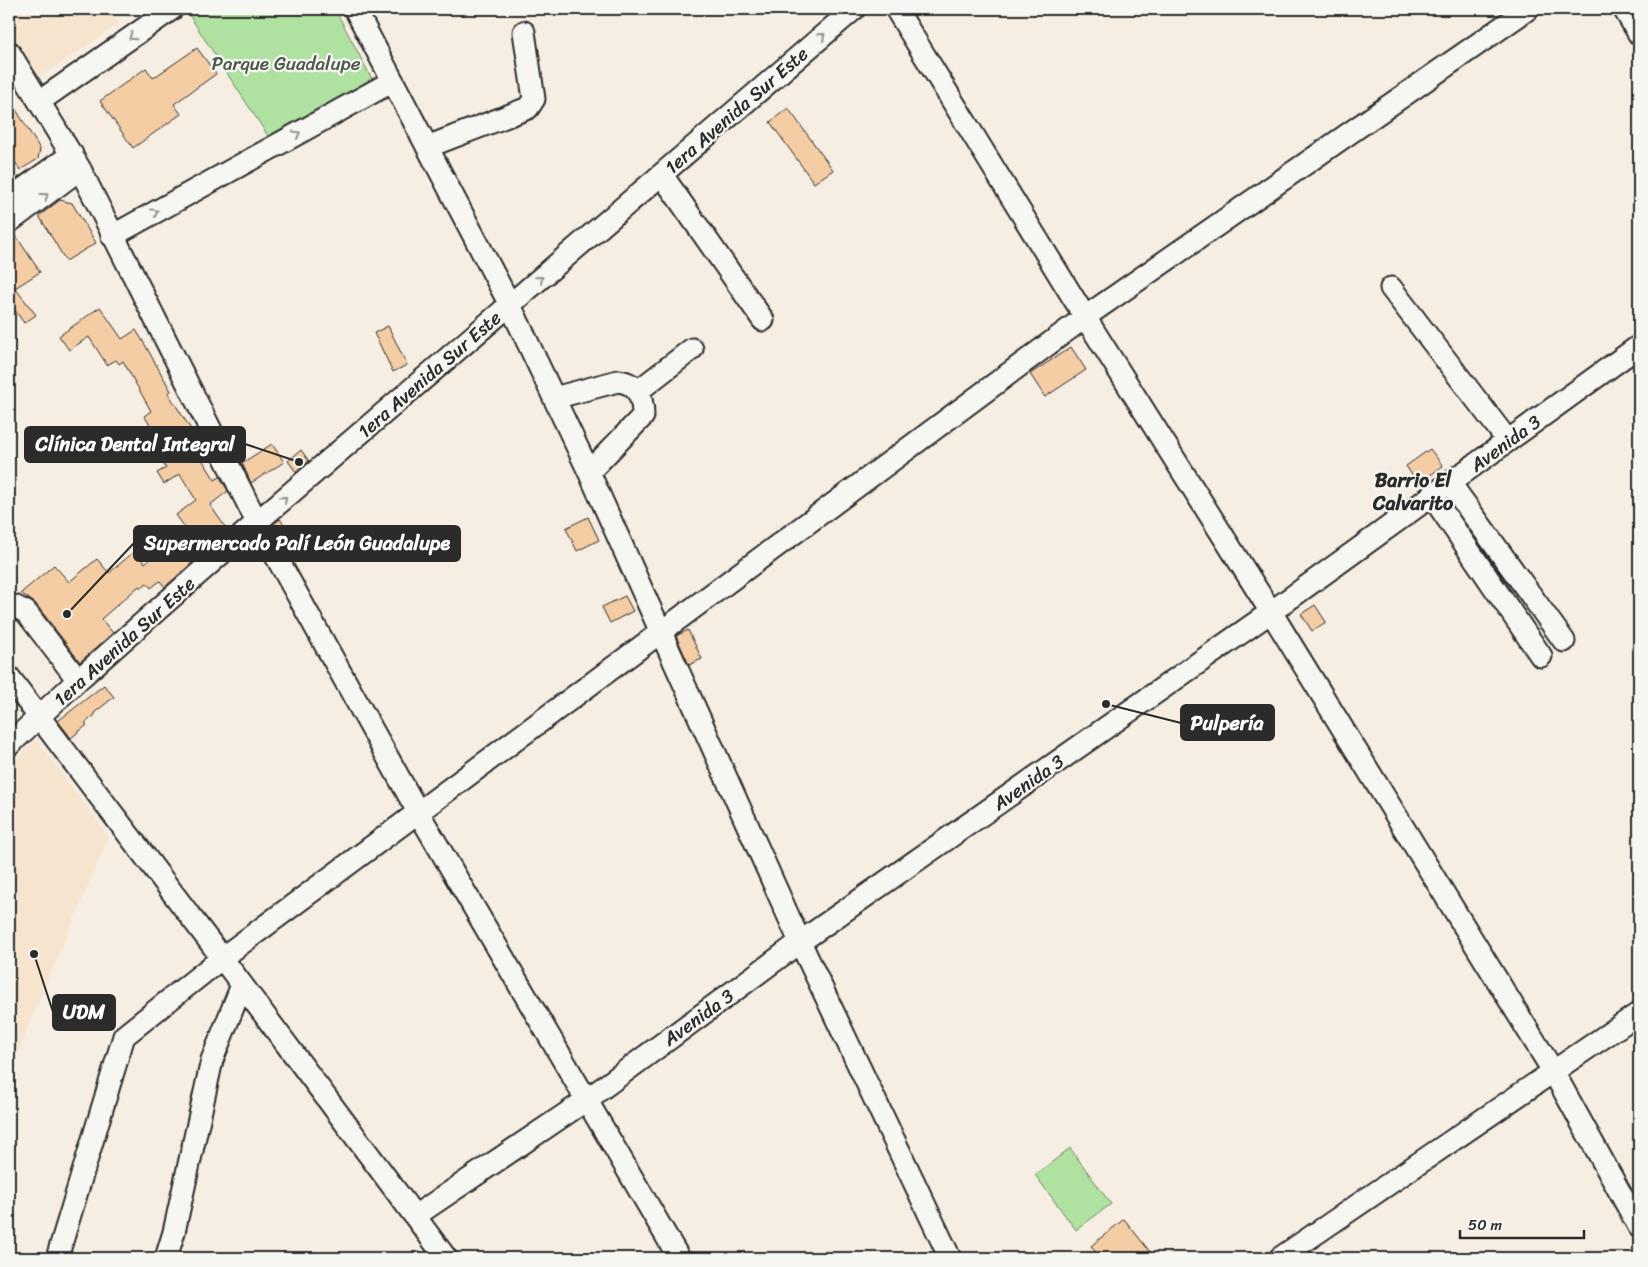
<svg xmlns="http://www.w3.org/2000/svg" width="1648" height="1267" viewBox="0 0 1648 1267" font-family="Sriracha,sans-serif">
<rect width="100%" height="100%" fill="#f6eee2"/>
<filter id="ink" filterUnits="userSpaceOnUse"><feTurbulence type="fractalNoise" baseFrequency=".02" numOctaves="2"/><feDisplacementMap in="SourceGraphic" scale="10" xChannelSelector="R" yChannelSelector="G"/><feConvolveMatrix kernelMatrix="1 2 1 2 8 2 1 2 1" color-interpolation-filters="sRGB"/></filter>
<g filter="url(#ink)">
<path fill="#f6e4cf" d="M 9,9 L 108,9 L 119,24 L 34,81 L 9,37 Z
M 36,739 L 109,837 L 9,1071 L 9,766 Z"/>
<path fill="#afe1a1" stroke="#6d8666" d="M 192,9 L 335,9 L 372,79 L 268,136 L 187,12 Z
M 1070,1148 L 1111,1204 L 1076,1230 L 1035,1175 Z"/>
<path fill="#f5cda4" stroke="#2b2b2b" d="M 197,48 L 216,74 L 174,104 L 181,114 L 133,148 L 100,101 L 146,68 L 153,78 Z
M 9,98 L 40,149 L 38,159 L 20,170 L 9,152 Z
M 788,108 L 833,170 L 814,183 L 770,122 Z
M 60,200 L 72,203 L 96,243 L 66,261 L 39,216 Z
M 14,233 L 40,272 L 15,288 L 36,315 L 24,323 L 9,302 L 9,234 Z
M 100,307 L 122,339 L 136,330 L 144,343 L 171,391 L 168,393 L 199,442 L 193,445 L 215,480 L 220,477 L 228,491 L 210,505 L 228,531 L 165,587 L 160,581 L 151,588 L 147,583 L 141,588 L 139,586 L 101,619 L 113,633 L 80,662 L 36,604 L 21,593 L 54,565 L 69,582 L 97,559 L 109,573 L 135,551 L 145,563 L 186,529 L 176,515 L 196,500 L 180,474 L 164,484 L 157,473 L 166,468 L 153,450 L 163,443 L 144,416 L 151,411 L 123,361 L 119,364 L 116,360 L 107,365 L 89,337 L 69,350 L 59,336 Z
M 388,326 L 407,365 L 393,372 L 374,333 Z
M 1071,347 L 1086,370 L 1045,397 L 1030,374 Z
M 272,444 L 284,462 L 251,483 L 242,463 Z
M 1430,449 L 1443,466 L 1418,484 L 1406,466 Z
M 301,450 L 309,461 L 296,472 L 288,461 Z
M 588,517 L 599,540 L 577,551 L 566,528 Z
M 280,519 L 300,549 L 290,556 L 273,525 Z
M 625,596 L 633,611 L 610,623 L 602,607 Z
M 1315,605 L 1326,622 L 1312,631 L 1301,614 Z
M 688,630 L 702,659 L 689,665 L 676,636 Z
M 104,685 L 114,697 L 94,713 L 95,715 L 85,723 L 87,725 L 71,738 L 58,721 Z
M 1124,1219 L 1155,1258 L 1100,1258 L 1091,1246 Z"/>
<g fill="none" stroke-linecap="round" stroke-linejoin="round">
<defs>
<path id="minor" d="M 355,9 L 510,305 L 589,472 L 800,942 L 950,1258
M 896,9 L 1085,317 L 1271,612 L 1553,1071 L 1639,1227
M 1624,9 L 1639,34
M 9,52 L 80,169 L 257,522 L 418,812 L 679,1258
M 40,101 L 172,9
M 427,147 L 528,108 L 534,99 L 524,32
M 662,175 L 763,320
M 9,199 L 72,154
M 9,222 L 80,169
M 112,236 L 393,81
M 1391,288 L 1508,441
M 638,391 L 692,349
M 554,398 L 618,381 C 638,383 643,398 643,416 L 589,472
M 1450,483 L 1564,641
M 1432,496 L 1541,656
M 9,607 L 14,606 L 26,612 L 78,680
M 9,677 L 222,958 L 446,1258
M 9,745 L 78,680 L 257,522 L 854,9
M 415,1216 L 585,1101 L 800,942 L 1271,612 L 1639,346
M 57,1258 L 124,1036 L 222,958 L 1085,317 L 1528,9
M 166,1258 L 174,1232 L 212,1060 L 242,985
M 1280,1258 L 1639,1013"/>
</defs>
<use href="#minor" stroke="#2b2b2b" stroke-width="25"/>
<use href="#minor" stroke="#f6f6f2" stroke-width="21"/>
</g>
<defs><path id="oneway-chevron" d="M-2-3.5L2.5 0L-2 3.5" fill="none" stroke-width="1.6" stroke-linecap="round" stroke-linejoin="round" transform="scale(1.25)"/></defs>
<g stroke="#90908e">
<use href="#oneway-chevron" transform="translate(822 36) rotate(-41)"/>
<use href="#oneway-chevron" transform="translate(132 37) rotate(145)"/>
<use href="#oneway-chevron" transform="translate(297 134) rotate(-29)"/>
<use href="#oneway-chevron" transform="translate(45 196) rotate(-36)"/>
<use href="#oneway-chevron" transform="translate(155 212) rotate(-29)"/>
<use href="#oneway-chevron" transform="translate(540 279) rotate(-41)"/>
<use href="#oneway-chevron" transform="translate(284 499) rotate(-41)"/>
</g>
</g>
<g text-anchor="middle" stroke-width="4.5" stroke-linejoin="round" paint-order="stroke">
<g font-size="19" fill="#4c5848" stroke="#f6f6f2">
<text x="286" y="70">Parque Guadalupe</text>
</g>
<g font-size="19" fill="#2b2b2b" stroke="#f6f6f2">
<text transform="translate(736 110) rotate(-41)" y="7">1era Avenida Sur Este</text>
<text transform="translate(429 374) rotate(-41)" y="7">1era Avenida Sur Este</text>
<text transform="translate(1505 443) rotate(-36)" y="7">Avenida 3</text>
<text transform="translate(124 641) rotate(-42)" y="7">1era Avenida Sur Este</text>
<text transform="translate(1028 782) rotate(-35)" y="7">Avenida 3</text>
<text transform="translate(698 1017) rotate(-36)" y="7">Avenida 3</text>
</g>
<g font-size="20" font-weight="bold" fill="#2b2b2b" stroke="#f6f6f2">
<text x="1413" y="487">Barrio El<tspan x="1413" dy="23">Calvarito</tspan></text>
</g>
</g>
<path fill="none" stroke="#2b2b2b" stroke-width="2" d="M299 462L245 444M67 614L134 543M1106 704L1181 723M34 954L53 1012"/>
<g fill="#2b2b2b" stroke="#f6f6f2" stroke-width="2">
<circle cx="299" cy="462" r="5"/>
<circle cx="67" cy="614" r="5"/>
<circle cx="1106" cy="704" r="5"/>
<circle cx="34" cy="954" r="5"/>
</g>
<g fill="#2b2b2b" stroke="#2b2b2b" stroke-width="2">
<rect x="25" y="427" width="220" height="35" rx="5"/>
<rect x="134" y="526" width="326" height="35" rx="5"/>
<rect x="1181" y="705" width="93" height="35" rx="5"/>
<rect x="53" y="995" width="62" height="35" rx="5"/>
</g>
<g font-size="20" text-anchor="middle" font-weight="bold" fill="#fff">
<text x="135" y="451">Clínica Dental Integral</text>
<text x="297" y="550">Supermercado Palí León Guadalupe</text>
<text x="1227" y="730">Pulpería</text>
<text x="84" y="1019">UDM</text>
</g>
<rect width="1648" height="1267" fill="none" stroke="#f6f6f2" stroke-width="30"/>
<rect x="15" y="15" width="1618" height="1237" fill="none" stroke="#2b2b2b" stroke-width="2" filter="url(#ink)"/>
<path d="M1460 1230v8h124v-8" fill="none" stroke="#2b2b2b" stroke-width="2.5"/>
<text x="1468" y="1230" font-size="15" fill="#2b2b2b" stroke="#f6f6f2" stroke-width="4" paint-order="stroke">50 m</text>
</svg>
